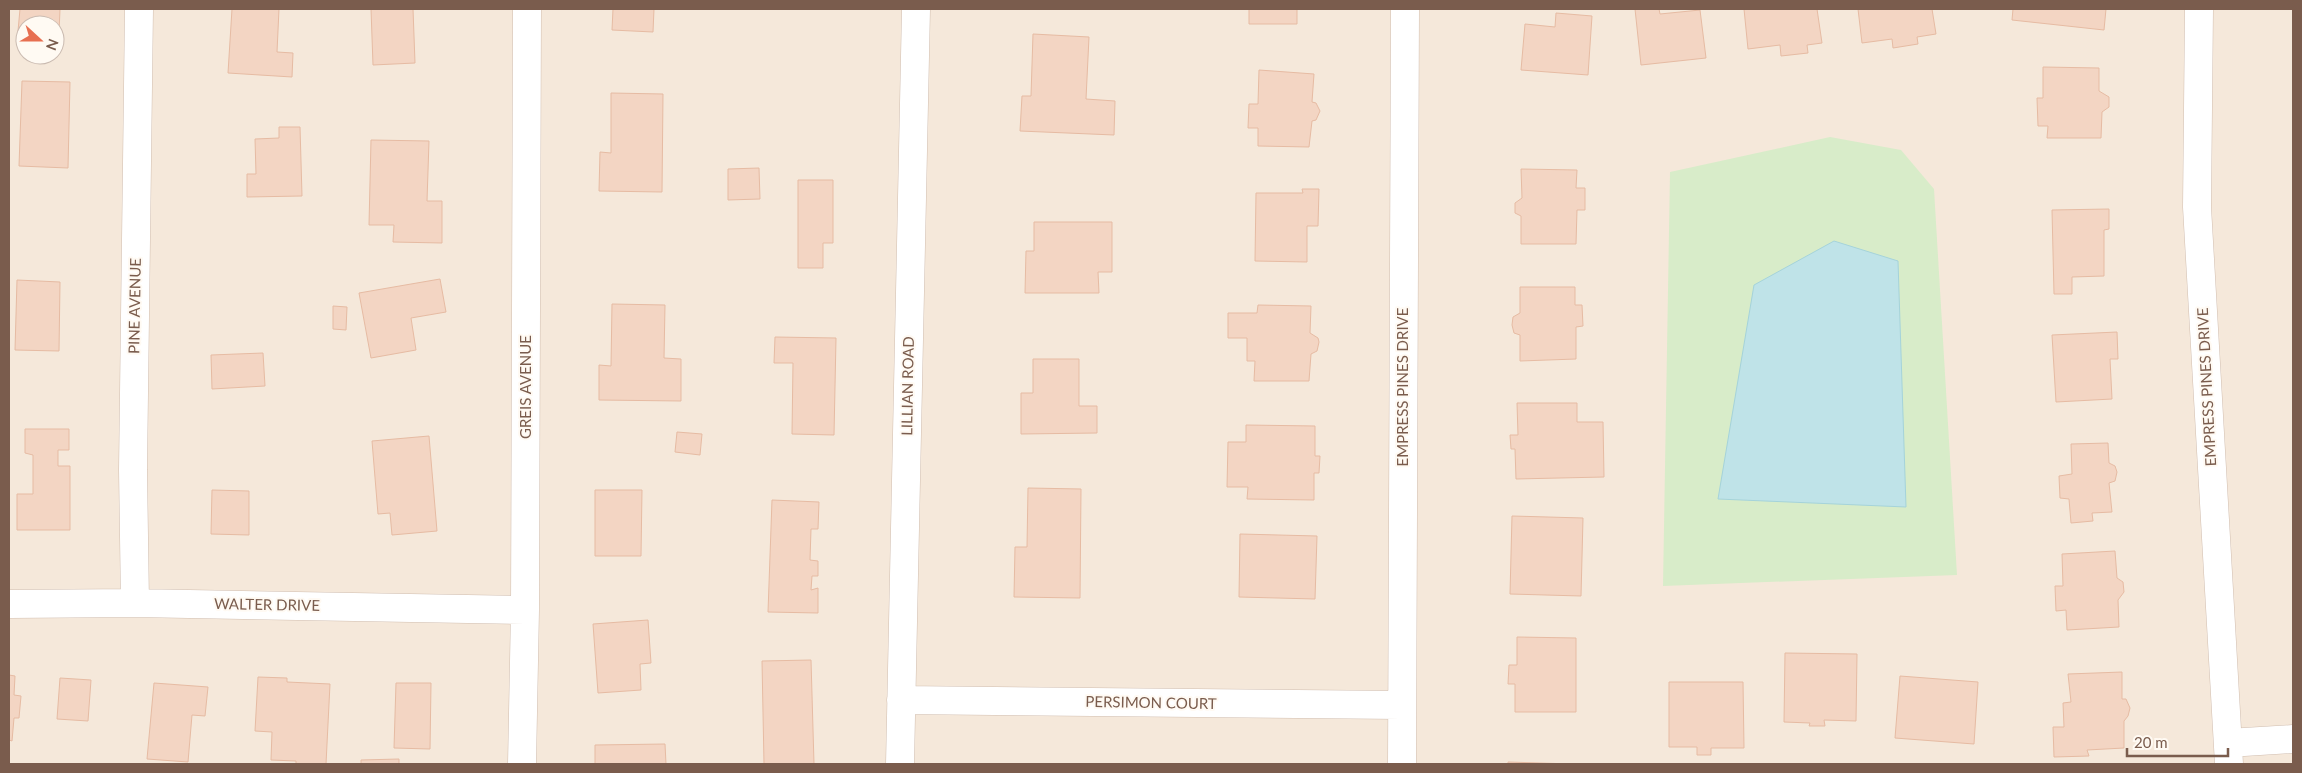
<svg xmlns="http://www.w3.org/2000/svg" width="2302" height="773" viewBox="0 0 2302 773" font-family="Lato,sans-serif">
<rect width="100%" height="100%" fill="#fdf6ec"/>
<path fill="#f5e8da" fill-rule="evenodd" d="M 9,9 L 2293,9 L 2293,764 L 9,764 ZM 25,25 L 55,25 L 55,55 L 25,55 Z"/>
<path fill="#d8ecc9" d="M 1830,137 L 1901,150 L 1934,189 L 1957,575 L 1663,586 L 1670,172 Z"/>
<path fill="#bfe3e8" stroke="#a5d3da" d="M 1834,241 L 1898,261 L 1906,507 L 1718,499 L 1754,285 Z"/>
<path fill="#f3d5c3" stroke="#e6bba3" d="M 20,9 L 60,9 L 59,33 L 55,33 L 55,25 L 25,25 L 25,31 L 18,31 Z
M 232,9 L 279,9 L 277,52 L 293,53 L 292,77 L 228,73 Z
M 371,9 L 413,9 L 415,63 L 373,65 Z
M 613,9 L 654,9 L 653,32 L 612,30 Z
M 1249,9 L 1297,9 L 1297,24 L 1249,24 Z
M 1635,9 L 1659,9 L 1660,14 L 1700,10 L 1706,58 L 1641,65 Z
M 1744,9 L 1817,9 L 1822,43 L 1807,45 L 1808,53 L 1781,56 L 1780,45 L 1748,49 Z
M 1858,9 L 1932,9 L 1936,34 L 1917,37 L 1918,44 L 1893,48 L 1892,39 L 1862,43 Z
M 2013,9 L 2106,9 L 2104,30 L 2012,20 Z
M 1556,13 L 1592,16 L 1588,75 L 1521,70 L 1525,24 L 1555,27 Z
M 1033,34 L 1089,37 L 1086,99 L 1115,101 L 1114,135 L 1020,131 L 1022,96 L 1031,96 Z
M 2043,67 L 2099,68 L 2099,91 L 2109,97 L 2109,107 L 2102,112 L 2101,138 L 2047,138 L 2048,126 L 2038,126 L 2037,98 L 2043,98 Z
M 1259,70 L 1314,74 L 1312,102 L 1316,103 L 1320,111 L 1316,120 L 1312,121 L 1309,147 L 1258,146 L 1258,128 L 1248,128 L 1249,104 L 1258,104 Z
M 22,81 L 70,82 L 68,168 L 19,166 Z
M 611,93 L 663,94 L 662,192 L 599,191 L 600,152 L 611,153 Z
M 279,127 L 300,127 L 302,196 L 247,197 L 247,174 L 256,174 L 255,139 L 279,138 Z
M 371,140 L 429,141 L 427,201 L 442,201 L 442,243 L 393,242 L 394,225 L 369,225 Z
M 759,168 L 760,199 L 728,200 L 728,169 Z
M 1521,169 L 1577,170 L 1576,188 L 1585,188 L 1585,210 L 1577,210 L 1576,244 L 1521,244 L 1521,216 L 1515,213 L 1515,203 L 1522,198 Z
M 798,180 L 833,180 L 833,243 L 823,243 L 823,268 L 798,268 Z
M 1302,189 L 1319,189 L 1318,226 L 1307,226 L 1307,262 L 1255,261 L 1256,193 L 1303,193 Z
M 2109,209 L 2109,229 L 2104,230 L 2104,276 L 2072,277 L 2072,294 L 2054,294 L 2052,210 Z
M 1034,222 L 1112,222 L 1112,272 L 1098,272 L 1099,293 L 1025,293 L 1026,251 L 1034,251 Z
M 440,279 L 446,312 L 411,318 L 416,350 L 371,358 L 359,293 Z
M 17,280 L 60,282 L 59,351 L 15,350 Z
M 1520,287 L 1575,287 L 1575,305 L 1582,305 L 1583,326 L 1576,327 L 1576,359 L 1520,361 L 1520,335 L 1514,333 L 1512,325 L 1513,317 L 1520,313 Z
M 612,304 L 665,305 L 664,358 L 681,359 L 681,401 L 599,400 L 599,365 L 611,366 Z
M 1258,305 L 1311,306 L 1310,333 L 1318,338 L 1319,342 L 1317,351 L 1311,354 L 1309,381 L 1254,381 L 1255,361 L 1247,361 L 1247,338 L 1228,338 L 1228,313 L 1257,313 Z
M 333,306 L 347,307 L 346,330 L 333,329 Z
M 2117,332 L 2118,359 L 2110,359 L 2112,399 L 2056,402 L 2052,335 Z
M 775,337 L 836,338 L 834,435 L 792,434 L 793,363 L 774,363 Z
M 263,353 L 265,386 L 212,389 L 211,355 Z
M 1033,359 L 1079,359 L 1079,406 L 1097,406 L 1097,433 L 1021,434 L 1021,393 L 1033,393 Z
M 1517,403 L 1577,403 L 1577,422 L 1603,422 L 1604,477 L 1516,479 L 1515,449 L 1511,449 L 1510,435 L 1518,435 Z
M 1246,425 L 1315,426 L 1315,456 L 1320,456 L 1319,473 L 1314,473 L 1314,500 L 1247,499 L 1248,487 L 1227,487 L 1228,442 L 1246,442 Z
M 25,429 L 69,429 L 69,450 L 58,450 L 58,466 L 70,466 L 70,530 L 17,530 L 17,494 L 33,494 L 33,455 L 25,453 Z
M 677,432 L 702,434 L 700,455 L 675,452 Z
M 429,436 L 437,531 L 392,535 L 390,513 L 378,514 L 372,441 Z
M 2108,443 L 2109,463 L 2115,466 L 2117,472 L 2115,481 L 2109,483 L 2112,512 L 2092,513 L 2093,521 L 2071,523 L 2069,499 L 2060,498 L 2059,476 L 2072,474 L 2071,444 Z
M 1028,488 L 1081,489 L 1080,598 L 1014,597 L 1015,547 L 1027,547 Z
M 212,490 L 249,491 L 249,535 L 211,534 Z
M 595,490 L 642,490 L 641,556 L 595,556 Z
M 772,500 L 819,502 L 818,529 L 811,529 L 810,560 L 818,561 L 818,576 L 812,576 L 811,590 L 818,588 L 818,613 L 768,612 Z
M 1512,516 L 1583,518 L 1581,596 L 1510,594 Z
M 1240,534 L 1317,536 L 1315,599 L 1239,597 Z
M 2115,551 L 2117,578 L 2123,582 L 2124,592 L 2118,600 L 2119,627 L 2067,630 L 2066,610 L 2056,611 L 2055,586 L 2063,586 L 2062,554 Z
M 648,620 L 651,663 L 640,664 L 641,690 L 598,693 L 593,624 Z
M 1517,637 L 1576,638 L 1576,712 L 1515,712 L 1515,684 L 1508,684 L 1509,665 L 1517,665 Z
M 1785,653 L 1857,654 L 1856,721 L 1824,720 L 1825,726 L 1809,726 L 1810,723 L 1784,722 Z
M 811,660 L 814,764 L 764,764 L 762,661 Z
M 2122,672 L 2122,699 L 2126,699 L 2130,708 L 2128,716 L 2124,721 L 2124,748 L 2087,750 L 2089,756 L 2054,757 L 2053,727 L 2064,727 L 2063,703 L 2071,702 L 2068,674 Z
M 9,675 L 15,676 L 14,695 L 21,696 L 19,718 L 14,718 L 12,741 L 9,740 Z
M 1900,676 L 1978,682 L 1974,744 L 1895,738 Z
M 258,677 L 287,678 L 287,682 L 330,684 L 326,764 L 296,764 L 296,761 L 271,760 L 272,732 L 255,731 Z
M 60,678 L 91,680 L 88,721 L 57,719 Z
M 1669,682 L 1743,682 L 1744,748 L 1711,748 L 1711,755 L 1697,755 L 1697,747 L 1669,747 Z
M 154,683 L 208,687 L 205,716 L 192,715 L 188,762 L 147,759 Z
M 396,683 L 431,683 L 430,749 L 394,748 Z
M 665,744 L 666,764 L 595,764 L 595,745 Z
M 399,759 L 399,764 L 361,764 L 361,760 Z
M 1508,762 L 1572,764 L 1508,764 Z"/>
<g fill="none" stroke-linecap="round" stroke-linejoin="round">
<defs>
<path id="minor" d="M 2199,9 L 2197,207 L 2229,764
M 135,603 L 133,470 L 139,9
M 9,604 L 135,603 L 525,610
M 901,700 L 1401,705
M 2228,743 L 2293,739
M 522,764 L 525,610 L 527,9
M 900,764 L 916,9
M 1402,764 L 1405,9"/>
</defs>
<use href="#minor" stroke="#d1beb0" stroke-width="29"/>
<use href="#minor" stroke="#fff" stroke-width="28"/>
</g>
<g text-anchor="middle" stroke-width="4" stroke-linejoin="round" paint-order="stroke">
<g font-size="15" fill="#7a5c4d" stroke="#fffaf3">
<text transform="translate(135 306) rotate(-89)" y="5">PINE AVENUE</text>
<text transform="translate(908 386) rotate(-89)" y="5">LILLIAN ROAD</text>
<text transform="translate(526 387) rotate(-90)" y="5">GREIS AVENUE</text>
<text transform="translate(1403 387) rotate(-90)" y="5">EMPRESS PINES DRIVE</text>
<text transform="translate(2207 387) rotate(-93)" y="5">EMPRESS PINES DRIVE</text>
<text transform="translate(267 605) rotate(1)" y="5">WALTER DRIVE</text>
<text transform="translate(1151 703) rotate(1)" y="5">PERSIMON COURT</text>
</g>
</g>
<rect width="2302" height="773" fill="none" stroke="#7a5c4d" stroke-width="20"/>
<g transform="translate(40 40) rotate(111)"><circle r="24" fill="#fffaf3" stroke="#cabbb1"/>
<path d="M0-4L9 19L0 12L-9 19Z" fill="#e76f51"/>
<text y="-8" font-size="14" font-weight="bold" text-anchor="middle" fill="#7a5c4d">N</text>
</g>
<path d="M2127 748v8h101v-8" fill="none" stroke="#7a5c4d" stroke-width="2.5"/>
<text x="2134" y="748" font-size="15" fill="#7a5c4d" stroke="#fffaf3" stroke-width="4" paint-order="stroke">20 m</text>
</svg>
